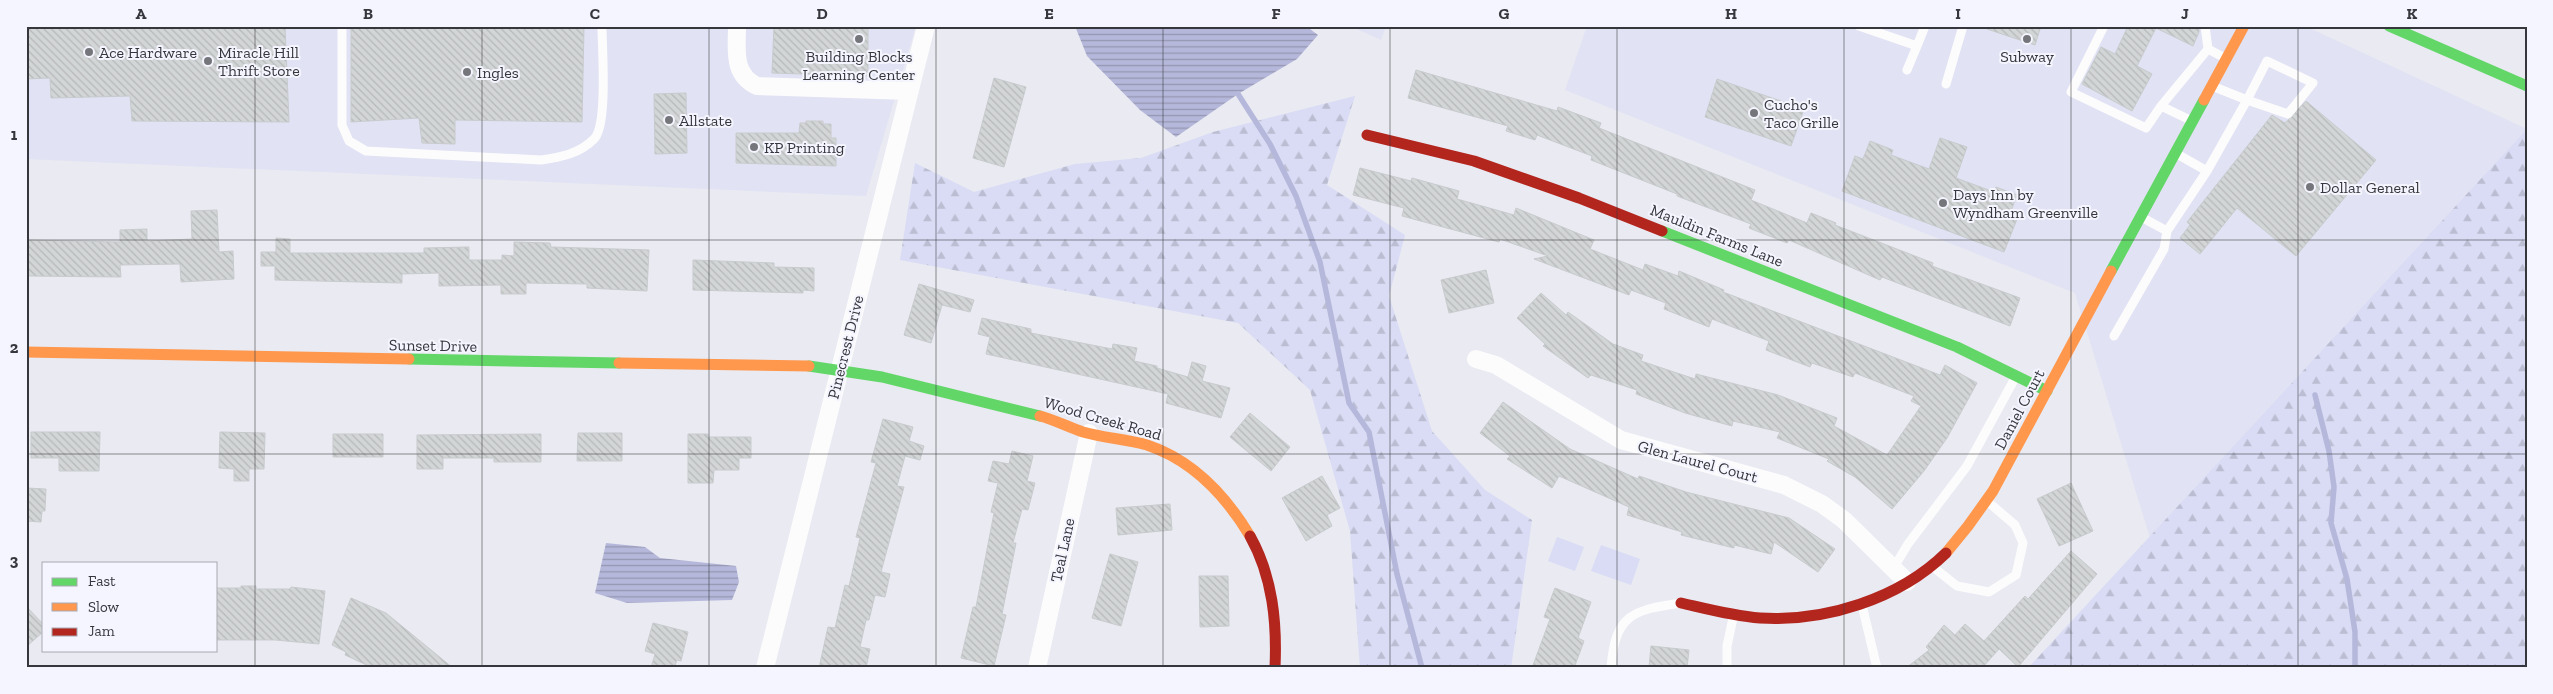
<svg xmlns="http://www.w3.org/2000/svg" width="2553" height="694" viewBox="0 0 2553 694" font-family="'Zilla Slab',serif">
<defs>
<pattern id="forest-firs" width="22" height="20" patternUnits="userSpaceOnUse" patternTransform="scale(1.25)"><rect width="22" height="20" fill="#d9dcf4"/><path d="M5 1l3.5 6h-7zM16 11l3.5 6h-7z" fill="#bbbdd2"/></pattern>
<pattern id="water-rules" width="6" height="5" patternUnits="userSpaceOnUse" patternTransform="scale(1.25)"><rect width="6" height="5" fill="#b5b8da"/><path d="M0 2.5h6" fill="none" stroke="#9496b2"/></pattern>
<pattern id="building-back-hatch" width="6" height="6" patternUnits="userSpaceOnUse" patternTransform="scale(1.25)"><rect width="6" height="6" fill="#d3d6d7"/><path d="M-1 5l2 2M0 0l6 6M5-1l2 2" fill="none" stroke="#b6b8b9"/></pattern>
</defs>
<rect width="100%" height="100%" fill="#e9eaf2"/>
<path fill="#e1e2f3" d="M 26,26 L 916,26 L 866,196 L 26,159 Z
M 1350,26 L 1386,26 L 1381,40 Z
M 1587,26 L 2305,26 L 2527,129 L 2150,538 L 2075,293 L 1565,90 Z"/>
<path fill="#d9dcf4" d="M 1557,537 L 1584,547 L 1575,571 L 1548,561 Z
M 1601,545 L 1640,559 L 1631,585 L 1591,571 Z"/>
<path fill="url(#forest-firs)" d="M 1355,96 L 1327,185 L 1405,235 L 1389,296 L 1432,431 L 1485,490 L 1532,520 L 1511,668 L 1360,668 L 1350,531 L 1310,390 L 1238,323 L 900,260 L 915,163 L 974,192 L 1075,164 L 1141,158 L 1213,132 Z
M 2527,129 L 2527,668 L 2028,668 Z"/>
<path fill="url(#water-rules)" d="M 1075,26 L 1306,26 L 1318,35 L 1297,59 L 1238,94 L 1176,137 L 1140,110 L 1087,56 Z
M 606,543 L 645,547 L 660,558 L 736,566 L 739,582 L 732,600 L 627,603 L 595,593 Z"/>
<g fill="none" stroke-linecap="round" stroke-linejoin="round">
<path stroke="#b5b8da" stroke-width="5.5" d="M 1238,94 L 1270,144 L 1296,196 L 1320,262 L 1349,403 L 1369,432 L 1397,574 L 1422,668
M 2315,395 L 2329,451 L 2334,487 L 2331,523 L 2347,579 L 2355,632 L 2355,668"/>
</g>
<path fill="url(#building-back-hatch)" stroke="#c8cbcd" d="M 26,26 L 285,26 L 289,122 L 132,121 L 130,96 L 51,98 L 50,78 L 26,79 Z
M 351,26 L 584,26 L 582,122 L 455,120 L 455,144 L 422,143 L 419,118 L 351,122 Z
M 774,26 L 868,26 L 868,76 L 772,73 Z
M 1987,26 L 2041,26 L 2035,45 L 1987,29 Z
M 2128,26 L 2199,26 L 2199,32 L 2193,46 L 2156,28 L 2137,66 L 2152,74 L 2132,111 L 2082,84 L 2101,47 L 2115,54 Z
M 1416,70 L 1557,111 L 1558,107 L 1601,123 L 1599,128 L 1755,190 L 1751,200 L 1807,223 L 1811,213 L 1836,223 L 1835,225 L 1933,263 L 1932,266 L 2020,298 L 2010,326 L 1882,277 L 1880,280 L 1789,240 L 1787,243 L 1749,228 L 1751,224 L 1677,196 L 1677,194 L 1591,160 L 1592,156 L 1537,135 L 1535,140 L 1506,131 L 1508,126 L 1408,98 Z
M 994,78 L 1026,87 L 1004,167 L 973,158 Z
M 1717,79 L 1804,109 L 1791,146 L 1705,117 Z
M 686,93 L 687,153 L 655,154 L 654,94 Z
M 2306,101 L 2376,160 L 2296,256 L 2237,208 L 2200,254 L 2180,238 L 2190,225 L 2187,222 L 2272,115 L 2285,123 Z
M 806,121 L 823,121 L 823,124 L 831,124 L 831,138 L 836,138 L 836,166 L 736,163 L 736,133 L 799,133 L 800,123 L 806,123 Z
M 1940,138 L 1967,147 L 1956,178 L 1994,192 L 1996,187 L 2017,195 L 2011,211 L 2019,214 L 2004,252 L 1842,191 L 1855,156 L 1863,159 L 1870,141 L 1893,150 L 1891,155 L 1929,169 Z
M 1360,168 L 1411,181 L 1412,178 L 1459,191 L 1457,199 L 1514,215 L 1516,208 L 1594,240 L 1590,249 L 1643,270 L 1645,264 L 1678,276 L 1679,271 L 1724,290 L 1723,292 L 1940,375 L 1945,365 L 1977,383 L 1947,438 L 1924,471 L 1892,509 L 1855,477 L 1827,461 L 1829,459 L 1777,438 L 1780,432 L 1733,421 L 1732,426 L 1685,413 L 1636,394 L 1637,390 L 1591,375 L 1588,378 L 1543,346 L 1545,344 L 1517,318 L 1541,293 L 1566,315 L 1568,312 L 1613,344 L 1643,355 L 1641,361 L 1695,379 L 1696,374 L 1778,395 L 1837,418 L 1834,426 L 1887,455 L 1921,406 L 1911,401 L 1914,396 L 1855,373 L 1853,377 L 1812,363 L 1810,367 L 1766,350 L 1769,341 L 1712,319 L 1709,327 L 1664,309 L 1666,303 L 1631,290 L 1629,295 L 1534,259 L 1548,256 L 1500,239 L 1499,242 L 1402,216 L 1404,208 L 1353,195 Z
M 217,210 L 219,252 L 233,251 L 234,279 L 181,282 L 180,264 L 120,265 L 121,277 L 27,276 L 28,240 L 120,242 L 120,230 L 147,229 L 147,241 L 192,239 L 191,211 Z
M 276,238 L 290,239 L 290,253 L 424,253 L 424,248 L 469,247 L 469,260 L 502,260 L 502,255 L 514,256 L 514,242 L 550,243 L 551,247 L 649,250 L 647,291 L 587,288 L 587,284 L 526,283 L 526,294 L 501,294 L 501,285 L 439,286 L 439,273 L 402,274 L 402,283 L 275,280 L 275,266 L 261,266 L 261,252 L 276,252 Z
M 693,260 L 774,263 L 774,267 L 814,268 L 814,291 L 803,290 L 803,293 L 693,290 Z
M 1486,270 L 1494,303 L 1449,313 L 1441,280 Z
M 919,284 L 974,300 L 970,312 L 942,305 L 931,343 L 904,335 Z
M 982,318 L 1031,329 L 1031,333 L 1112,349 L 1113,344 L 1137,348 L 1134,361 L 1157,366 L 1157,368 L 1188,377 L 1192,362 L 1206,366 L 1202,381 L 1230,388 L 1221,418 L 1166,403 L 1168,394 L 986,354 L 990,337 L 978,334 Z
M 1503,402 L 1570,449 L 1638,479 L 1639,476 L 1686,492 L 1789,518 L 1835,549 L 1818,572 L 1774,542 L 1771,554 L 1734,545 L 1734,548 L 1681,535 L 1682,532 L 1627,515 L 1629,507 L 1559,476 L 1552,488 L 1507,459 L 1510,456 L 1480,433 Z
M 1250,413 L 1290,447 L 1271,471 L 1230,437 Z
M 883,419 L 913,427 L 909,441 L 924,446 L 920,460 L 905,456 L 897,486 L 904,487 L 881,572 L 890,574 L 885,597 L 875,595 L 869,620 L 866,620 L 860,647 L 870,649 L 866,668 L 819,668 L 828,627 L 835,628 L 845,585 L 849,586 L 860,538 L 856,537 L 876,463 L 871,462 Z
M 31,432 L 100,432 L 99,471 L 59,471 L 59,458 L 31,458 Z
M 220,432 L 265,433 L 264,469 L 249,469 L 249,481 L 234,481 L 234,469 L 219,468 Z
M 578,433 L 622,433 L 622,461 L 577,461 Z
M 333,434 L 383,434 L 383,457 L 333,457 Z
M 541,434 L 541,462 L 494,462 L 494,458 L 443,458 L 443,469 L 417,469 L 417,435 Z
M 688,434 L 708,434 L 708,437 L 751,437 L 751,458 L 739,458 L 739,470 L 714,470 L 713,483 L 688,483 Z
M 1012,451 L 1033,456 L 1027,481 L 1035,483 L 1028,510 L 1022,509 L 1013,543 L 1016,543 L 1002,614 L 1006,615 L 994,666 L 961,658 L 973,607 L 976,607 L 994,513 L 991,512 L 998,483 L 988,481 L 993,461 L 1009,464 Z
M 1322,476 L 1340,508 L 1327,515 L 1332,526 L 1306,541 L 1282,498 Z
M 2071,483 L 2093,531 L 2059,546 L 2037,499 Z
M 26,488 L 46,489 L 45,511 L 42,511 L 41,522 L 26,521 Z
M 1170,504 L 1172,530 L 1118,535 L 1116,508 Z
M 2071,551 L 2097,574 L 2018,667 L 1999,649 L 1982,668 L 1906,668 L 1929,650 L 1926,647 L 1944,625 L 1955,635 L 1965,624 L 1984,641 L 2025,596 L 2028,599 Z
M 1110,554 L 1138,562 L 1121,626 L 1092,618 Z
M 1199,576 L 1228,576 L 1229,626 L 1200,627 Z
M 241,586 L 256,586 L 256,589 L 290,589 L 291,587 L 325,591 L 319,644 L 275,640 L 216,640 L 216,588 L 241,588 Z
M 1555,588 L 1591,602 L 1578,638 L 1584,641 L 1574,668 L 1532,668 L 1550,619 L 1544,617 Z
M 351,598 L 386,613 L 453,668 L 373,668 L 345,655 L 346,652 L 332,645 Z
M 26,606 L 44,625 L 44,631 L 26,647 Z
M 653,623 L 688,632 L 681,661 L 677,660 L 674,668 L 651,668 L 655,654 L 645,651 Z
M 1651,646 L 1689,650 L 1687,668 L 1649,668 Z"/>
<g fill="none" stroke-linecap="round" stroke-linejoin="round">
<path stroke="#fcfcfd" stroke-width="9" d="M 342,26 L 342,125 L 349,141 L 366,151 L 541,160 C 561,157 579,154 594,139 C 608,126 602,48 602,26
M 1859,26 L 1917,46 L 1925,26
M 2104,26 L 2071,92 L 2146,128 L 2161,106 L 2190,120
M 2205,26 L 2208,49 L 2225,58
M 1907,70 L 1917,46
M 1946,84 L 1963,26
M 2161,106 L 2208,49
M 2177,154 L 2207,171
M 2143,218 L 2167,231
M 2114,336 L 2164,249 L 2167,231 L 2207,171 L 2247,100 L 2288,114 L 2313,83 L 2267,61 L 2247,100 L 2212,86
M 1933,567 L 1957,586 L 1989,592 L 2016,575 L 2023,543 L 2015,525 L 1987,501
M 1893,569 L 1908,544 L 1967,466 L 2015,378
M 1862,605 L 1877,668
M 1611,668 C 1615,614 1633,610 1681,603
M 1727,668 L 1727,646 L 1733,618"/>
<path stroke="#fcfcfd" stroke-width="18" d="M 737,26 C 737,50 732,74 757,86 L 909,91
M 1476,359 L 1496,365 L 1621,440 L 1784,485 L 1822,504 L 1844,520 L 1907,582
M 765,668 L 926,26
M 1037,668 L 1089,433"/>
<path stroke="#63d668" stroke-width="11" d="M 2389,26 L 2527,86
M 1662,231 L 1957,347 L 2047,391
M 2111,271 L 2204,100
M 409,359 L 619,363
M 809,366 L 882,377 L 1040,416"/>
<path stroke="#ff974d" stroke-width="11" d="M 2204,100 L 2244,26
M 26,352 L 409,359
M 619,363 L 809,366
M 1040,416 C 1055,420 1068,427 1083,432 C 1104,438 1126,439 1147,445 C 1192,460 1226,496 1250,536
M 1946,553 L 1968,526 L 1993,491 L 2111,271"/>
<path stroke="#b3261e" stroke-width="11" d="M 1367,135 L 1474,161 L 1579,198 L 1662,231
M 1250,536 C 1273,577 1277,623 1275,668
M 1681,603 C 1707,609 1733,616 1760,618 C 1825,622 1899,599 1946,553"/>
</g>
<path fill="none" stroke="#36373d" stroke-width="1" stroke-opacity="0.55" d="M 255,26 L 255,668M 482,26 L 482,668M 709,26 L 709,668M 936,26 L 936,668M 1163,26 L 1163,668M 1390,26 L 1390,668M 1617,26 L 1617,668M 1844,26 L 1844,668M 2071,26 L 2071,668M 2298,26 L 2298,668M 26,240 L 2527,240M 26,454 L 2527,454"/>
<g fill="#75767c" stroke="#f4f5fe" stroke-width="2">
<circle cx="859" cy="39" r="5"/>
<circle cx="2027" cy="39" r="5"/>
<circle cx="89" cy="52" r="5"/>
<circle cx="208" cy="61" r="5"/>
<circle cx="467" cy="72" r="5"/>
<circle cx="1754" cy="113" r="5"/>
<circle cx="669" cy="120" r="5"/>
<circle cx="754" cy="147" r="5"/>
<circle cx="2310" cy="187" r="5"/>
<circle cx="1943" cy="203" r="5"/>
</g>
<g text-anchor="middle" stroke-width="4" stroke-linejoin="round" paint-order="stroke">
<g font-size="16" fill="#36373d" stroke="#f4f5fe" text-anchor="start">
<text x="99" y="58">Ace Hardware</text>
<text x="218" y="58">Miracle Hill<tspan x="218" dy="18">Thrift Store</tspan></text>
<text x="859" y="62" text-anchor="middle">Building Blocks<tspan x="859" dy="18">Learning Center</tspan></text>
<text x="2027" y="62" text-anchor="middle">Subway</text>
<text x="477" y="78">Ingles</text>
<text x="1764" y="110">Cucho's<tspan x="1764" dy="18">Taco Grille</tspan></text>
<text x="679" y="126">Allstate</text>
<text x="764" y="153">KP Printing</text>
<text x="2320" y="193">Dollar General</text>
<text x="1953" y="200">Days Inn by<tspan x="1953" dy="18">Wyndham Greenville</tspan></text>
</g>
<g font-size="16" fill="#36373d" stroke="#f4f5fe">
<text transform="translate(1717 235) rotate(22)" y="6">Mauldin Farms Lane</text>
<text transform="translate(433 345) rotate(1)" y="6">Sunset Drive</text>
<text transform="translate(845 347) rotate(-76)" y="6">Pinecrest Drive</text>
<text transform="translate(2019 409) rotate(-62)" y="6">Daniel Court</text>
<text transform="translate(1103 418) rotate(16)" y="6">Wood Creek Road</text>
<text transform="translate(1698 461) rotate(15)" y="6">Glen Laurel Court</text>
<text transform="translate(1062 550) rotate(-78)" y="6">Teal Lane</text>
</g>
</g>
<rect width="2553" height="694" fill="none" stroke="#f4f5fe" stroke-width="55"/>
<rect x="42" y="562" width="175" height="90" fill="#f4f5fe" stroke="#a8a9b1"/>
<rect x="52" y="578" width="25" height="8" fill="#63d668" stroke="#a8a9b1"/>
<text x="88" y="586" font-size="15" fill="#36373d">Fast</text>
<rect x="52" y="603" width="25" height="8" fill="#ff974d" stroke="#a8a9b1"/>
<text x="88" y="612" font-size="15" fill="#36373d">Slow</text>
<rect x="52" y="628" width="25" height="8" fill="#b3261e" stroke="#a8a9b1"/>
<text x="88" y="636" font-size="15" fill="#36373d">Jam</text>
<rect x="28" y="28" width="2498" height="638" fill="none" stroke="#36373d" stroke-width="2"/>
<g font-size="16" text-anchor="middle" font-weight="bold" fill="#36373d">
<text x="141" y="19">A</text>
<text x="368" y="19">B</text>
<text x="595" y="19">C</text>
<text x="822" y="19">D</text>
<text x="1049" y="19">E</text>
<text x="1276" y="19">F</text>
<text x="1504" y="19">G</text>
<text x="1731" y="19">H</text>
<text x="1958" y="19">I</text>
<text x="2185" y="19">J</text>
<text x="2412" y="19">K</text>
<text x="14" y="140">1</text>
<text x="14" y="353">2</text>
<text x="14" y="566">3</text>
</g>
</svg>
